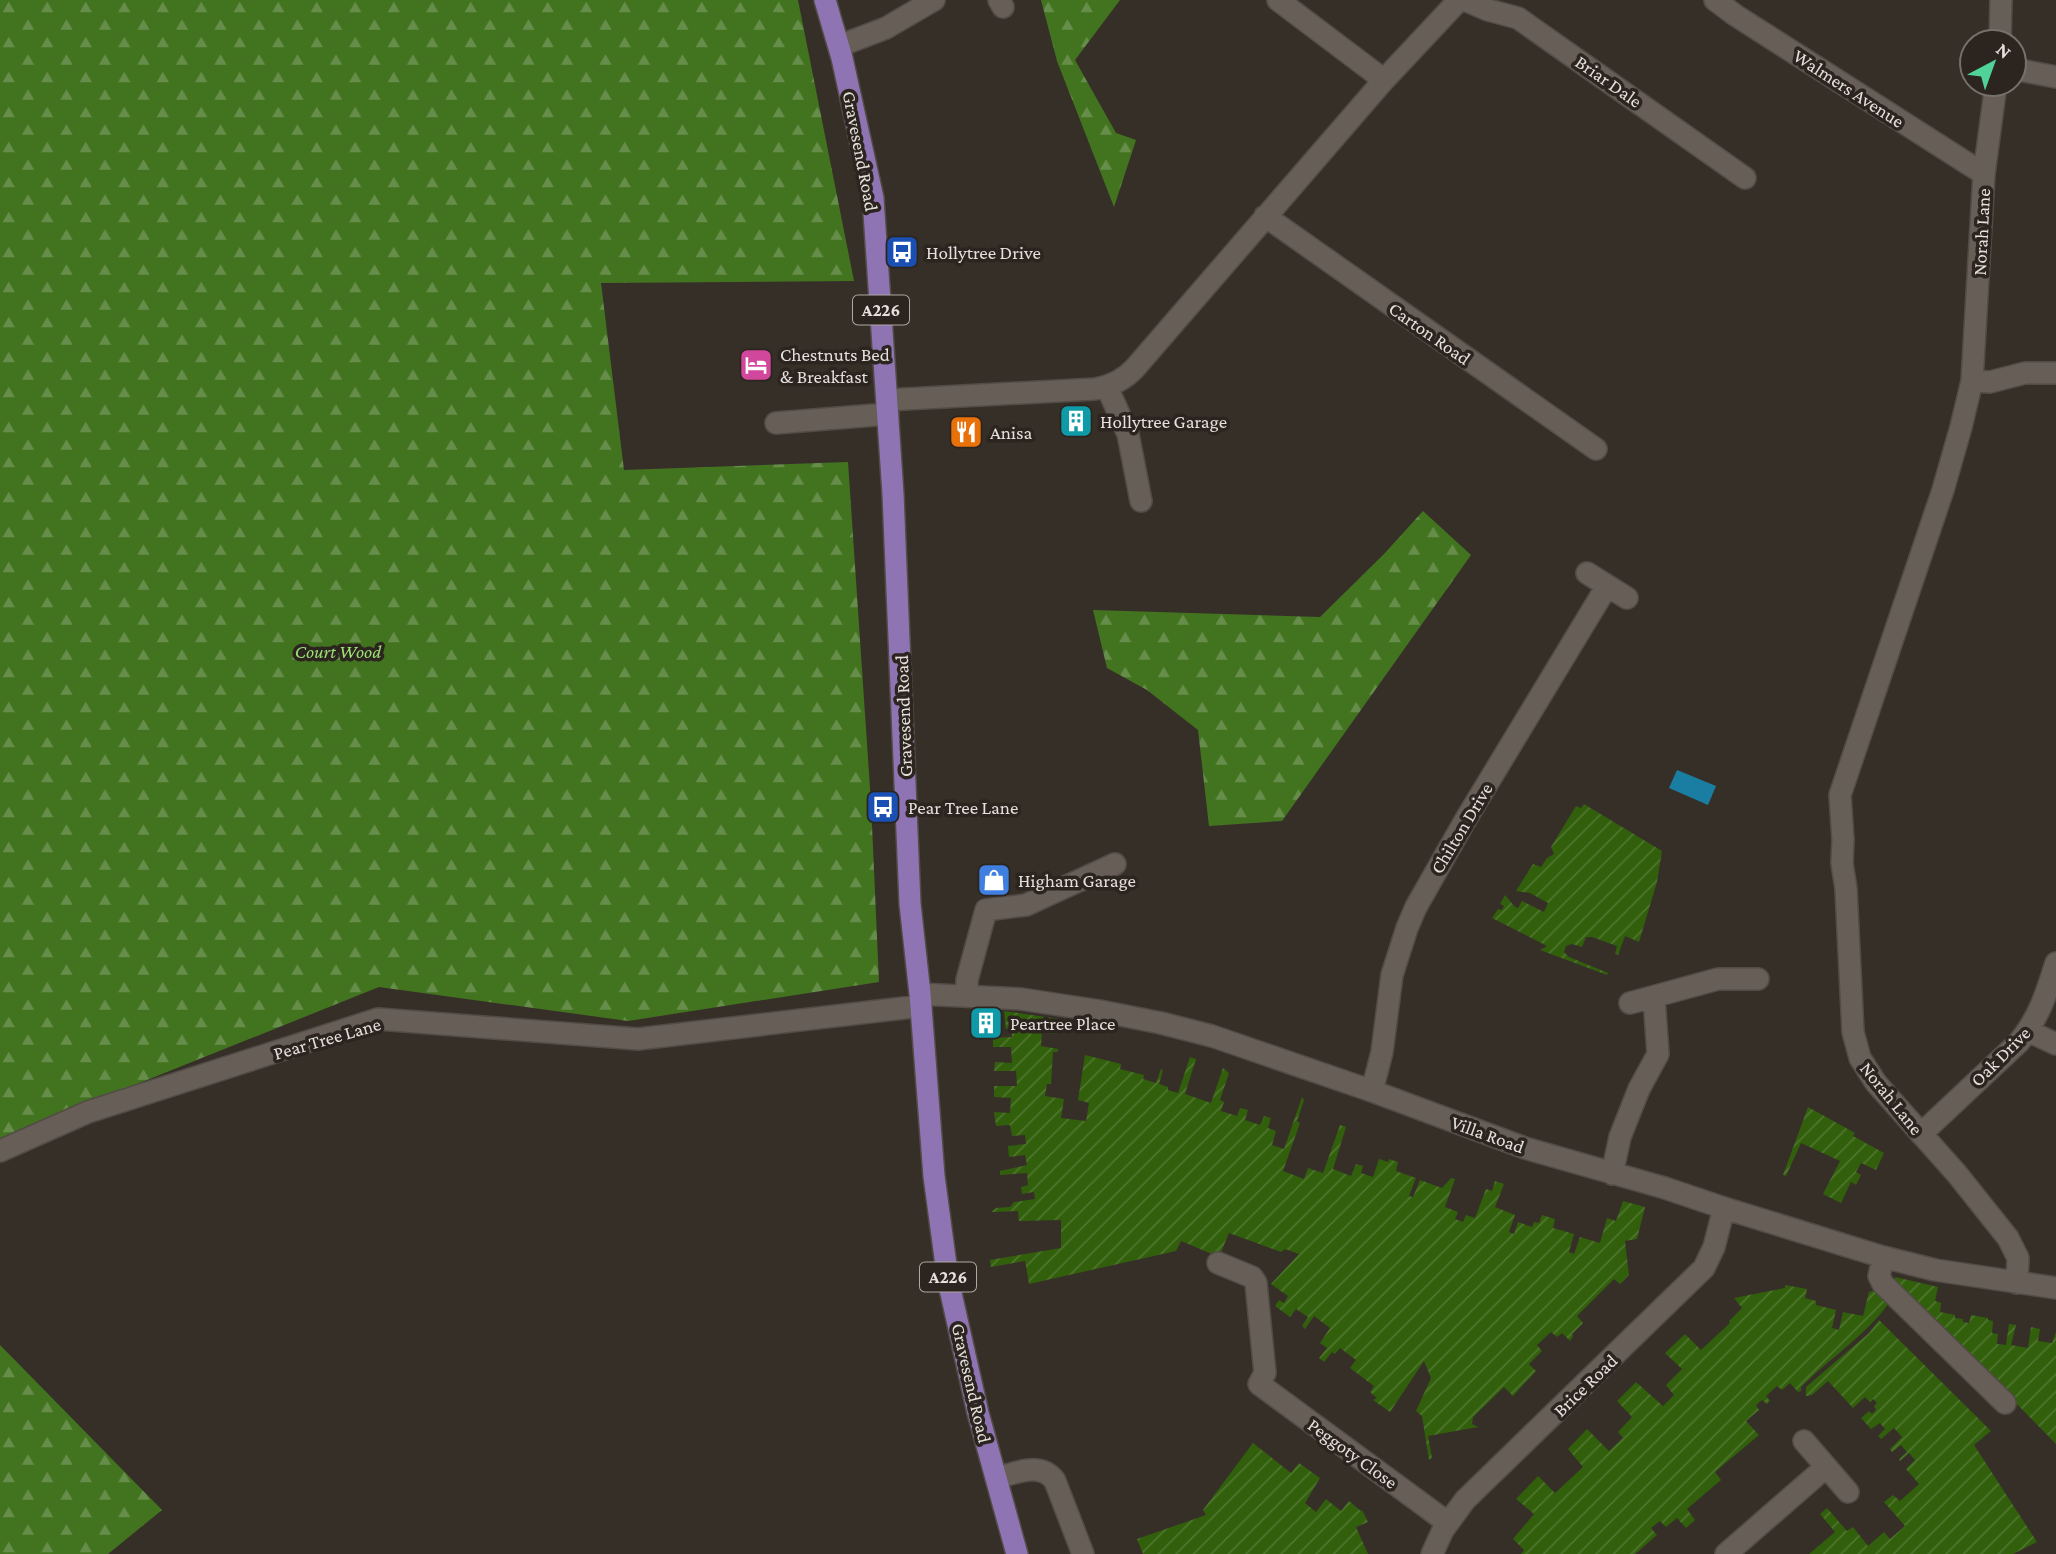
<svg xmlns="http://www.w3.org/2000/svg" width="2056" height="1554" viewBox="0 0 2056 1554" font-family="'Crimson Pro',serif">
<defs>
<pattern id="forest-firs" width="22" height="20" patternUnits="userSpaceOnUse" patternTransform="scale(1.75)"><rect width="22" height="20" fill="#42741f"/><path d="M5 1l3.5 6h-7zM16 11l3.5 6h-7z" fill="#668e4a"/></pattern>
<pattern id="garden-furrows" width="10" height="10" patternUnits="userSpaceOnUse" patternTransform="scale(1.75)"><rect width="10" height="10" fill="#315f0b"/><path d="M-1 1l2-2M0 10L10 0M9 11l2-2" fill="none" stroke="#4f762e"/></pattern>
</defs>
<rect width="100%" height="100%" fill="#362f28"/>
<path fill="url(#forest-firs)" d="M 0,0 L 798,0 L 854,281 L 601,283 L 624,470 L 848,462 L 871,803 L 879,982 L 628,1021 L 379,987 L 0,1139 Z
M 1041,0 L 1120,0 L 1075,60 L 1116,133 L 1136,140 L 1114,207 L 1057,61 Z
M 1423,511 L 1471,555 L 1282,821 L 1209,826 L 1198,730 L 1147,690 L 1107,668 L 1093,610 L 1320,617 L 1384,554 Z
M 0,1345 L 162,1510 L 108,1554 L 0,1554 Z"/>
<path fill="url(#garden-furrows)" d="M 1584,804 L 1662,851 L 1657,882 L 1639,942 L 1625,936 L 1618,955 L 1615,954 L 1617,946 L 1592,937 L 1586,937 L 1582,947 L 1572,944 L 1566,946 L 1564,952 L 1569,957 L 1608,973 L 1607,975 L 1540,950 L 1547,946 L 1492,918 L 1498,909 L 1502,910 L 1504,906 L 1500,904 L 1505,895 L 1515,907 L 1518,908 L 1522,901 L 1544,912 L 1548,903 L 1530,893 L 1516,891 L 1533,864 L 1541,867 L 1547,858 L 1554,854 L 1551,847 L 1576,806 L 1581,808 Z
M 1004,1011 L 1059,1019 L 1056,1034 L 1042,1033 L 1041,1046 L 1058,1049 L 1058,1052 L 1053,1052 L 1051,1084 L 1047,1084 L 1045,1096 L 1064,1099 L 1061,1118 L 1086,1121 L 1089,1103 L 1078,1100 L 1085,1055 L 1121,1064 L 1120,1069 L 1144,1075 L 1143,1079 L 1156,1083 L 1161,1069 L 1163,1070 L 1159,1084 L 1168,1087 L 1168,1090 L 1178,1093 L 1190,1057 L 1196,1059 L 1185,1094 L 1211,1103 L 1223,1068 L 1229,1073 L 1220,1100 L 1224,1102 L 1221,1111 L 1237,1116 L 1240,1108 L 1248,1110 L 1245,1120 L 1260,1125 L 1264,1116 L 1271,1118 L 1268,1128 L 1276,1131 L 1272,1145 L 1284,1149 L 1302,1097 L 1304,1100 L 1297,1121 L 1300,1123 L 1283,1171 L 1304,1179 L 1308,1168 L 1323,1173 L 1340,1125 L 1346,1127 L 1333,1169 L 1351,1176 L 1356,1164 L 1363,1166 L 1361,1173 L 1373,1177 L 1379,1159 L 1388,1162 L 1389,1159 L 1398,1162 L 1396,1171 L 1416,1178 L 1409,1196 L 1413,1197 L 1420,1180 L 1442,1188 L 1451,1178 L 1455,1179 L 1445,1207 L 1458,1212 L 1455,1219 L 1463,1222 L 1466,1215 L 1475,1218 L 1486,1189 L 1492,1191 L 1495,1181 L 1504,1184 L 1495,1207 L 1515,1215 L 1509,1232 L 1514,1234 L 1518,1222 L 1532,1227 L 1534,1222 L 1539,1223 L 1542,1215 L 1555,1219 L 1553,1228 L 1574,1234 L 1569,1252 L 1574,1254 L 1580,1237 L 1600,1243 L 1607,1218 L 1616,1221 L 1623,1201 L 1645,1207 L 1637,1239 L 1625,1241 L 1629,1275 L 1620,1284 L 1614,1279 L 1577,1316 L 1583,1323 L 1572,1334 L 1573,1336 L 1570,1341 L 1562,1333 L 1557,1337 L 1551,1332 L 1537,1345 L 1542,1351 L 1529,1364 L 1536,1371 L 1513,1396 L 1504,1387 L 1473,1417 L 1472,1424 L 1478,1427 L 1428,1436 L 1432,1458 L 1429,1460 L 1422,1416 L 1416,1411 L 1431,1378 L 1424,1361 L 1390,1412 L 1373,1400 L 1377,1398 L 1370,1392 L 1374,1386 L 1350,1368 L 1356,1360 L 1340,1348 L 1335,1354 L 1332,1352 L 1324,1362 L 1319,1358 L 1327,1348 L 1320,1343 L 1330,1328 L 1314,1316 L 1305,1329 L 1302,1326 L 1308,1317 L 1296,1309 L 1290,1317 L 1275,1306 L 1279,1300 L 1284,1303 L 1288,1296 L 1271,1284 L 1299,1254 L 1285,1249 L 1281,1252 L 1229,1233 L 1219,1257 L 1181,1241 L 1176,1251 L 1029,1284 L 1025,1261 L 991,1267 L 990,1260 L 1061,1248 L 1061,1220 L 1019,1221 L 1018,1211 L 991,1212 L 996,1208 L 1010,1207 L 1014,1202 L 1035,1199 L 1034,1192 L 1022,1194 L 1021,1187 L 1028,1185 L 1027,1173 L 1000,1175 L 1000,1171 L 1027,1165 L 1025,1155 L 1009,1157 L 1008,1146 L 1026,1144 L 1025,1135 L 1012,1136 L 1010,1125 L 996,1126 L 994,1112 L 1010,1113 L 1011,1098 L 994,1097 L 994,1086 L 1017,1086 L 1016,1071 L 994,1071 L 995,1062 L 1012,1063 L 1011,1047 L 993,1047 L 993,1038 L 1012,1037 L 1011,1029 L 1006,1029 Z
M 1808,1107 L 1855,1133 L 1853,1136 L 1884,1153 L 1876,1170 L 1861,1163 L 1856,1172 L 1861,1175 L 1856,1185 L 1851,1182 L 1841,1203 L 1823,1194 L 1840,1161 L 1801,1143 L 1786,1176 L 1783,1175 Z
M 1895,1277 L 1938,1287 L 1935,1301 L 1941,1303 L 1940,1312 L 1955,1315 L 1955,1318 L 1963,1319 L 1963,1322 L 1969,1323 L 1971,1315 L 1988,1318 L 1988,1320 L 1993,1321 L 1992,1333 L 1998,1334 L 1997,1344 L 2006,1345 L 2009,1324 L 2016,1325 L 2011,1345 L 2028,1348 L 2031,1327 L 2040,1329 L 2038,1341 L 2052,1343 L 2056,1332 L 2056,1444 L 1895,1280 Z
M 1785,1285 L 1807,1289 L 1805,1298 L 1816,1301 L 1816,1305 L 1836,1310 L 1832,1328 L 1839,1330 L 1843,1312 L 1863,1316 L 1869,1292 L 1876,1290 L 1889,1303 C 1865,1336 1830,1358 1801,1387 L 1801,1391 L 1798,1392 L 1790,1383 L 1782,1390 L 1777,1386 L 1766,1396 L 1770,1401 L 1767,1404 L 1762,1400 L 1756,1405 L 1759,1410 L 1746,1421 L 1759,1435 L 1715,1472 L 1721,1480 L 1687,1509 L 1695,1520 L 1686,1528 L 1677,1518 L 1666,1527 L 1660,1521 L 1651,1528 L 1657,1535 L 1635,1554 L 1521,1554 L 1524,1550 L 1513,1539 L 1534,1514 L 1516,1499 L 1538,1476 L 1555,1493 L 1583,1467 L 1568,1449 L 1587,1429 L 1609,1451 L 1623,1438 L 1618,1432 L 1632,1417 L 1617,1401 L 1636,1382 L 1663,1406 L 1674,1395 L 1666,1385 L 1682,1369 L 1665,1353 L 1685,1334 L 1701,1350 L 1730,1323 L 1729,1321 L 1742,1308 L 1734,1298 L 1785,1288 Z
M 1879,1320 L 1991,1431 L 1974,1445 L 2037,1542 L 2013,1554 L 1809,1554 L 1835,1532 L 1820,1514 L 1827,1508 L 1847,1531 L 1853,1527 L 1868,1546 L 1884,1532 L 1890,1539 L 1905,1526 L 1884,1502 L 1893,1495 L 1900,1501 L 1919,1484 L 1906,1469 L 1915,1460 L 1909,1453 L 1900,1461 L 1899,1459 L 1907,1452 L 1901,1445 L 1892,1452 L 1890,1449 L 1902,1437 L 1894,1428 L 1881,1439 L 1878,1436 L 1885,1429 L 1880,1423 L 1871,1429 L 1861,1418 L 1869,1411 L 1872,1414 L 1876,1410 L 1874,1406 L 1877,1403 L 1873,1399 L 1870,1402 L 1865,1397 L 1853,1408 L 1828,1381 L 1812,1395 L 1806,1396 L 1806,1387 L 1869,1333 Z
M 1253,1443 L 1291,1473 L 1299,1463 L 1320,1478 L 1305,1503 L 1316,1512 L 1326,1499 L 1341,1511 L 1349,1501 L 1361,1511 L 1362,1510 L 1368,1522 L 1356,1527 L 1368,1554 L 1143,1554 L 1137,1539 L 1206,1515 L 1203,1510 Z"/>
<path fill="#1a7ea3" d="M 1677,770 L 1716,786 L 1708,805 L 1669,788 Z"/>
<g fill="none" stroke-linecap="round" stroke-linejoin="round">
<defs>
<path id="minor" d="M 999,0 L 1003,7
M 1278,0 L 1384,80
M 1465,0 L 1488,10 L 1518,18 L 1745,178
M 1715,0 L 1735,15 L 1984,174
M 2000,42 L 2001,0
M 839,46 L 886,28 L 934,0
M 2014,69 L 2056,77
M 1996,84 L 1984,174 L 1972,381 L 1961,427 L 1943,490 L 1840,795 L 1843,840 L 1842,863 L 1846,889 L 1853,1032 L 1860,1058 L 1876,1083 L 1957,1174 L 2008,1238 L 2018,1258 L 2017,1283
M 1265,216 L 1596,449
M 1972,381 L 1990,382 L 2025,373 L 2056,373
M 1107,387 L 1128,434 L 1141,501
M 887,400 L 1095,389 C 1112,386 1124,380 1135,368 L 1384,80 L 1459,0
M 776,423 L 888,414
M 1587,573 L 1627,598
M 920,994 L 1021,999 L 1100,1011 L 1161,1023 L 1212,1036 L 1372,1091 L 1525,1148 L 1665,1188 L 1724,1208 L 1883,1257 L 1935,1270 L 2056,1288
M 967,995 L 967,980 L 986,910 L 1026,905 L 1115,864
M 1630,1003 L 1718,979 L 1758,979
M 2028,1031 L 2056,1044
M 1372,1091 L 1382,1052 L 1392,975 L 1407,928 L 1416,907 L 1466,819 L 1607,586
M 1921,1134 L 2019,1042 C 2039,1018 2047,992 2056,963
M 0,1151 L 88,1112 L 378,1019 L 638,1039 L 921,1006
M 1612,1174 L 1620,1137 L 1639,1089 L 1658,1054 L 1654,998
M 1883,1257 L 1879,1276 L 1883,1284 L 2005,1403
M 1218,1263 L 1252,1277 L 1256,1283 L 1265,1373 L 1259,1384 L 1448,1523
M 1804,1441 L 1848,1492
M 996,1478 C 1016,1473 1041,1461 1055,1481 L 1083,1554
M 1432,1554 L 1443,1530 L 1465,1500 L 1704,1268 L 1714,1247 L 1724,1208
M 1726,1554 L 1826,1467"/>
<path id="major" d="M 825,0 L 842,58 L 873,198 L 893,494 L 910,904 L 920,994 L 934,1176 L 948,1280 L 978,1413 L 1017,1554"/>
</defs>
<use href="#minor" stroke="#524b46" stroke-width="24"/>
<use href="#major" stroke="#524b46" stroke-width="24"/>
<use href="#minor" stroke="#665e57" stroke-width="21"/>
<use href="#major" stroke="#8f74b3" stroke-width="21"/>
</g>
<defs>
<symbol id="bus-square" viewBox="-11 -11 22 22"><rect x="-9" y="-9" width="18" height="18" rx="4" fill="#1a4fb4" stroke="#2c251f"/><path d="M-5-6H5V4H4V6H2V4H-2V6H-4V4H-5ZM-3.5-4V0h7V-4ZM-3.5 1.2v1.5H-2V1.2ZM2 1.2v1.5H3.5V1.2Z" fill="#fff"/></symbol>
<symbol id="hotel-square" viewBox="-11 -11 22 22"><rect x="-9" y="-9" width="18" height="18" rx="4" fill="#d1479c" stroke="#2c251f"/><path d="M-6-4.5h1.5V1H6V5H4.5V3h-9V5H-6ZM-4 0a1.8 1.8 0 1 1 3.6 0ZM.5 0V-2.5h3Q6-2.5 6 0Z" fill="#fff"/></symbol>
<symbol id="building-square" viewBox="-11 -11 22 22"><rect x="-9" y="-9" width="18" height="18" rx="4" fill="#0f9aa8" stroke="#2c251f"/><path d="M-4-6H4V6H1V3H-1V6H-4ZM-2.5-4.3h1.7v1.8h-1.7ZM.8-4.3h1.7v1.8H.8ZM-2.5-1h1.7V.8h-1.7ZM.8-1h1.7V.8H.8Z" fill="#fff"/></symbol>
<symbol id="restaurant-square" viewBox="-11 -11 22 22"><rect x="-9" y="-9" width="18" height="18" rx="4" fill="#e8710a" stroke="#2c251f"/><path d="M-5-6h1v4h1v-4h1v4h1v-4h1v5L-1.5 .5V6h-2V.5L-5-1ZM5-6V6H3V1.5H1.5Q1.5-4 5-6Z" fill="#fff"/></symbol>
<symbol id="shop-square" viewBox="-11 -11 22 22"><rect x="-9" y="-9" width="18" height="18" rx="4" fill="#3f7fe0" stroke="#2c251f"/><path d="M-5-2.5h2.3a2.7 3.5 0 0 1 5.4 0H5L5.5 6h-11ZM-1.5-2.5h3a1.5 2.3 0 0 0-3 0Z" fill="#fff"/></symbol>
</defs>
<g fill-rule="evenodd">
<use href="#bus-square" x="883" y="233" width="38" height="38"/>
<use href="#hotel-square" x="737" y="346" width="38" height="38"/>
<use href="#building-square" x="1057" y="402" width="38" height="38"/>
<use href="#restaurant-square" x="947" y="413" width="38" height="38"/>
<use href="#bus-square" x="864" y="788" width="38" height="38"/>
<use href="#shop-square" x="975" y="861" width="38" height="38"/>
<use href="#building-square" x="967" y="1004" width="38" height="38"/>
</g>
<g text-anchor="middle" stroke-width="7" stroke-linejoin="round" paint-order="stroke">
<g fill="#2c251f" stroke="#aea8a3" stroke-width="2">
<rect x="853" y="295.5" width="56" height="29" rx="5"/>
<rect x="920" y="1262.5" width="56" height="29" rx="5"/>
</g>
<g font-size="18" font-weight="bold" fill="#e5e0dc">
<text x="881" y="316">A226</text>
<text x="948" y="1283">A226</text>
</g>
<g font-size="19" fill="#e5e0dc" stroke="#2c251f">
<text transform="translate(1609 81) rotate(35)" y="7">Briar Dale</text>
<text transform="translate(1849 88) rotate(33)" y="7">Walmers Avenue</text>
<text transform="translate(861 151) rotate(79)" y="7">Gravesend Road</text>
<text transform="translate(1981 232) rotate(-87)" y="7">Norah Lane</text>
<text transform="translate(1430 333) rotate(35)" y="7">Carton Road</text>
<text transform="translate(903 716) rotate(-92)" y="7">Gravesend Road</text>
<text transform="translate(1461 828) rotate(-59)" y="7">Chilton Drive</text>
<text transform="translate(327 1038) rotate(-16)" y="7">Pear Tree Lane</text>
<text transform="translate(2000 1056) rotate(-45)" y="7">Oak Drive</text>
<text transform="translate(1892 1098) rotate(51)" y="7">Norah Lane</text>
<text transform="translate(1488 1134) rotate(20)" y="7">Villa Road</text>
<text transform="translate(972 1383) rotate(77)" y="7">Gravesend Road</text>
<text transform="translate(1585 1385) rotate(-44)" y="7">Brice Road</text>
<text transform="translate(1353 1453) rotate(36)" y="7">Peggoty Close</text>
</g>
<g font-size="19" fill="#e5e0dc" stroke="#2c251f" text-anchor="start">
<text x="926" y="259">Hollytree Drive</text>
<text x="780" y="361">Chestnuts Bed<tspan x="780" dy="22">&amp; Breakfast</tspan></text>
<text x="1100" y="428">Hollytree Garage</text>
<text x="990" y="439">Anisa</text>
<text x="908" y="814">Pear Tree Lane</text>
<text x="1018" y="887">Higham Garage</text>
<text x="1010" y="1030">Peartree Place</text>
</g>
<g font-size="19" font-style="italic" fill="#9be073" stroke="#2c251f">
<text x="338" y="658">Court Wood</text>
</g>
</g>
<g transform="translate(1993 63) rotate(41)"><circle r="33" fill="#2c251f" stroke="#76706b" stroke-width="2"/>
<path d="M0-5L12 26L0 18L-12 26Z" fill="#4fd399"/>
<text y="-10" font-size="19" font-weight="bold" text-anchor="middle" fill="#e5e0dc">N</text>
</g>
</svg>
